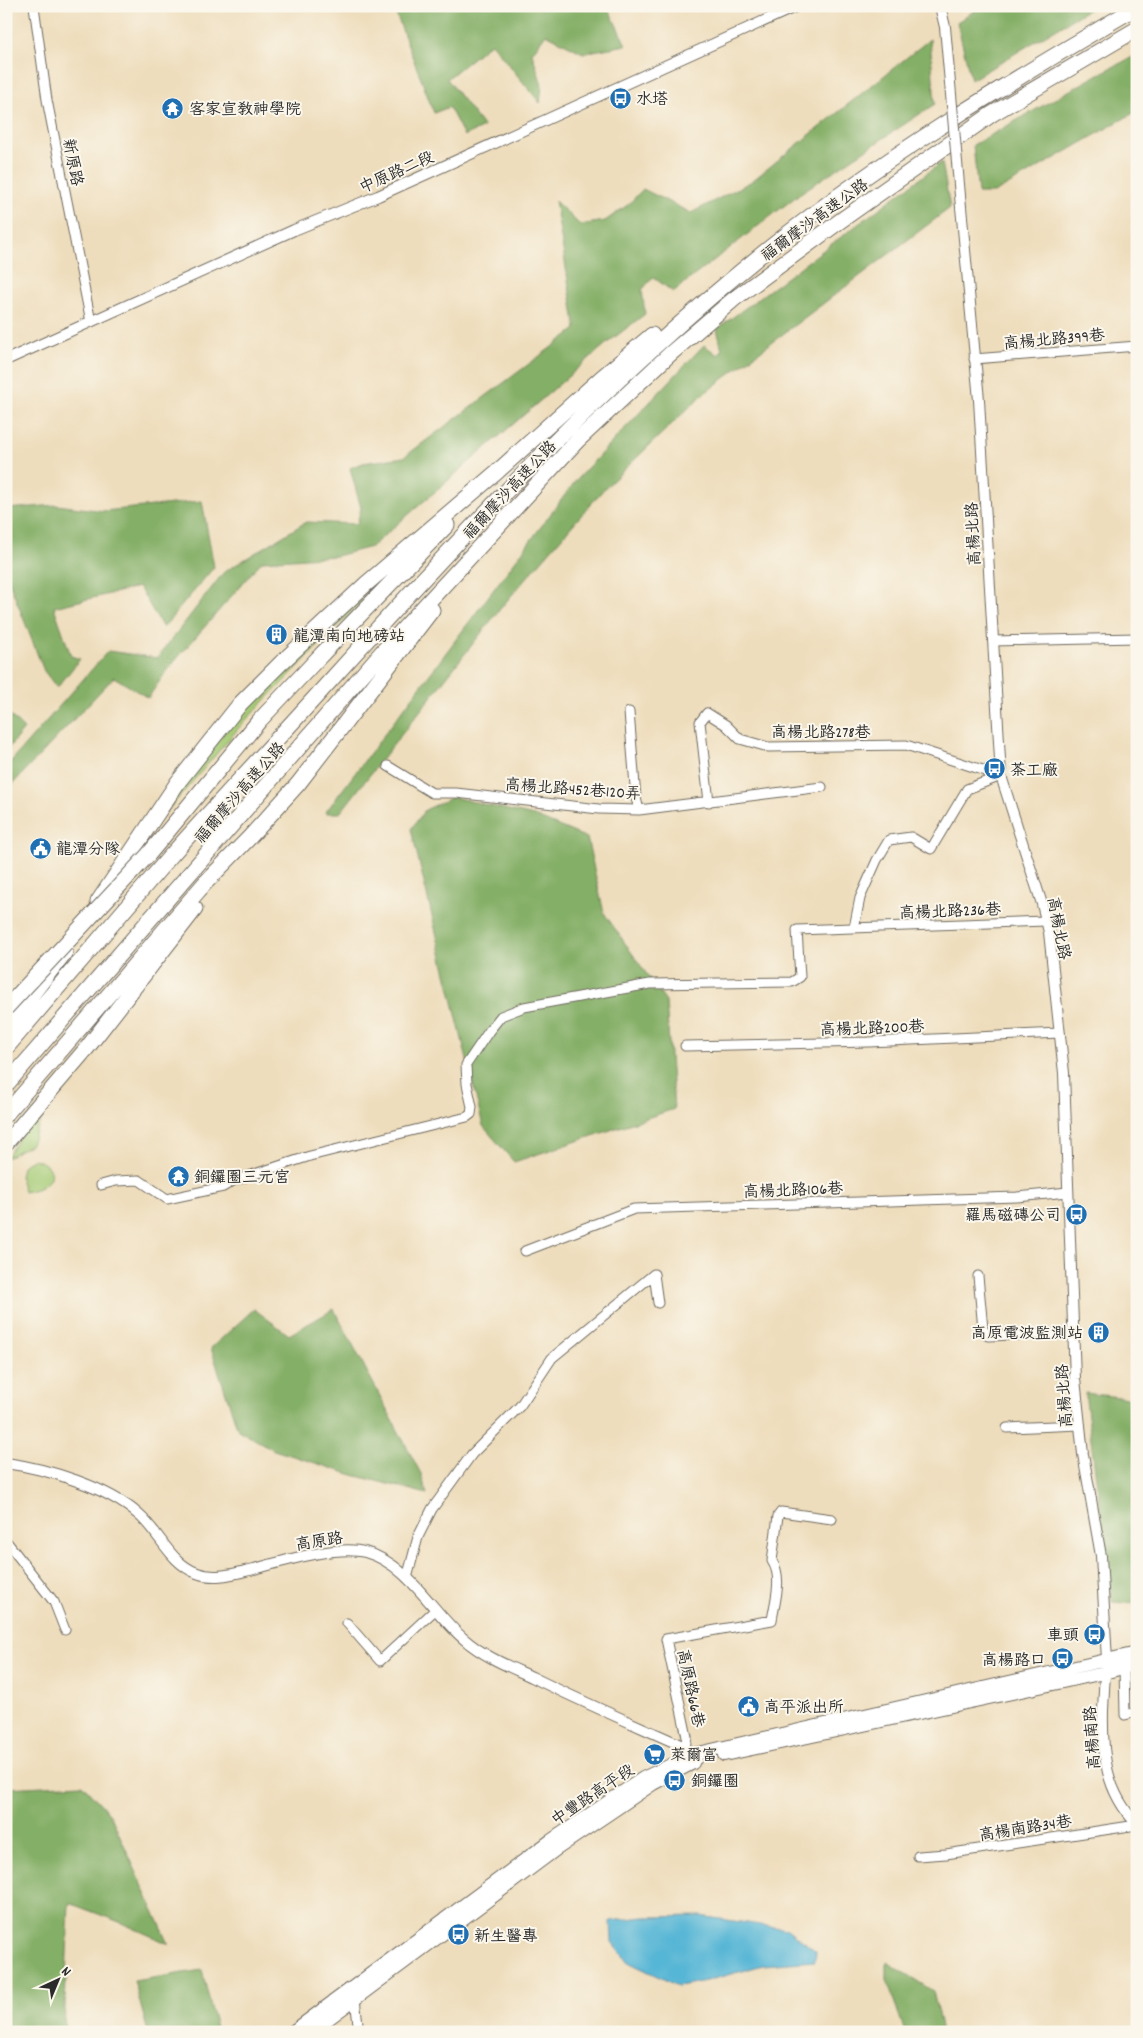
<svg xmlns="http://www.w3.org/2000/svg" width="1143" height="2038" viewBox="0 0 1143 2038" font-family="Dekko,'LXGW WenKai TC',sans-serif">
<rect width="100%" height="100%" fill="#fbf7ec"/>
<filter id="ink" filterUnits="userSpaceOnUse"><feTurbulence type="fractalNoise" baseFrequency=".02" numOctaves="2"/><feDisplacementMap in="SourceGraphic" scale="10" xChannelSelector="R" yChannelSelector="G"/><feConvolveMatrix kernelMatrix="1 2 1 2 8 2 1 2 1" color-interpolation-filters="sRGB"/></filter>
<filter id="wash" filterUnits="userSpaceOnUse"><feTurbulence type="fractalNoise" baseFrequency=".0096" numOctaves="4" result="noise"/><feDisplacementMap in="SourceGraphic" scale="20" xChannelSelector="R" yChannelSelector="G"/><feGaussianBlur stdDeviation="1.12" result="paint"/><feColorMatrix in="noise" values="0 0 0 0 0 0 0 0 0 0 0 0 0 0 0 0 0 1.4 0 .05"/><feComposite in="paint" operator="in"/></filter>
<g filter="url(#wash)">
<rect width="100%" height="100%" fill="#eeddbc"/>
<path fill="#a5cb75" stroke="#687b50" d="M 401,561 L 244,722 L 161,818 L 176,795 L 243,708 Z
M 48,1102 L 31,1144 L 6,1158 L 29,1122 Z
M 34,1159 C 42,1161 50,1166 51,1175 C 46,1188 37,1189 24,1192 L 20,1177 L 22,1166 Z"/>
<path fill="#84af66" stroke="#586d48" d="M 393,6 L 607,6 L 626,45 L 583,53 L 546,34 L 532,53 L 542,85 L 540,103 L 491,43 L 447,79 L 484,127 L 464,136 L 449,107 L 434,113 Z
M 982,6 L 1094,6 L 971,80 L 957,22 Z
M 930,39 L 935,104 L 802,192 L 673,292 L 653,277 L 642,290 L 645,314 L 606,344 L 371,547 L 336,556 L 262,561 L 168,669 L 148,698 L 114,677 L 6,791 L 6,767 L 108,651 L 157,658 L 224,572 L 306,522 L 357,524 L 361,508 L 350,468 L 363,463 L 404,457 L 576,329 L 555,201 L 580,225 L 605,221 L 629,204 L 643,189 L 691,213 L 752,181 Z
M 1137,55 L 1137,111 L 994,193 L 978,193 L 973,145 L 1099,74 Z
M 942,162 L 950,208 L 702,395 L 603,490 L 504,604 L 340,813 L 325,813 L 577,479 L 704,345 L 718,355 L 722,350 L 717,329 Z
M 202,501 L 214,567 L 163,628 L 139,587 L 54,607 L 71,656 L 80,659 L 57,688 L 44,671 L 6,574 L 6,509 L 57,505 L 104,511 Z
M 6,711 L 24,729 L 6,751 Z
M 453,797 L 534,816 L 587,838 L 604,913 L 666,1002 L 674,1109 L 514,1162 L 483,1126 L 411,829 L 425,810 Z
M 254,1309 L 289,1335 L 334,1309 L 421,1474 L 427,1494 L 353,1475 L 274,1450 L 238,1430 L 211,1348 Z
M 1085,1393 L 1137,1399 L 1137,1604 L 1112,1602 Z
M 82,1784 L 110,1814 L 169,1944 L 117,1921 L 69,1903 L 64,2032 L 6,2032 L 6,1788 Z
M 887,1962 L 933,1991 L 942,2032 L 905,2032 L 887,1981 Z
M 202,1970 L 217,2032 L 148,2032 L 134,1981 Z"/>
<path fill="#57b6d5" stroke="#417080" d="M 700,1916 L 787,1929 L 816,1951 L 815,1961 L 763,1965 L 706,1981 L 678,1986 L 628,1962 L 612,1942 L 611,1921 L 644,1917 Z"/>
</g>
<g filter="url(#ink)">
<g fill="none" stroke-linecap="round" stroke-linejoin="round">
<defs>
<path id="minor" d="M 34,6 L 47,100 L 91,322
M 974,359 L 1137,346
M 993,641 L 1137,638
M 629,712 L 636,798 L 639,810
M 388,766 L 432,793 L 456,793 L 599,809 L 639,810 L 822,787
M 709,802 L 700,722 L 707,713 L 726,725 L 740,739 L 768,747 L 906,745 L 1001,776
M 854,928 L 860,898 L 877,860 L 889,840 L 911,837 L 931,849 L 967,789 L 1001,776
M 685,1046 L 869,1042 L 1060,1033
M 101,1185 L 116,1181 L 139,1180 L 167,1199 L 223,1187 L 233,1181 L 310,1156 L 467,1117 L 471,1114 L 472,1107 L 467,1084 L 466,1065 L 489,1031 L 501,1016 L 524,1007 L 650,984 L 792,982 L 800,977 L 797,930 L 1046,921
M 525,1251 L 634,1209 L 1017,1197 L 1068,1192
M 978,1276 L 983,1329 L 988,1336 L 1074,1333
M 1007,1428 L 1080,1425
M 6,1541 L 54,1602 L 65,1630
M 407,1578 L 418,1537 L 432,1509 L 472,1454 L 520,1406 L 552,1358 L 654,1274 L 658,1303
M 347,1623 L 380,1661 L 435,1610
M 1124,1666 L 1125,1715 L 1137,1712
M 684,1752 L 687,1737 L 666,1639 L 772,1620 C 775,1601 783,1577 772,1561 L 778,1516 L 781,1512 L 832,1519
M 918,1856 L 946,1854 L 1137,1825
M 355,1999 L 359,2032"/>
<path id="tertiary" d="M 940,6 L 945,27
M 961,207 L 979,400 L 1001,776 L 1042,904 L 1049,932 L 1064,1073 L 1075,1379 L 1083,1454 L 1101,1556 L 1107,1660 C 1104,1676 1104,1693 1103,1710 C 1102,1753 1105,1791 1137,1824
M 6,360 L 294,230 L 378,196 L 797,6
M 6,1463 C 48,1469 108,1487 139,1515 C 160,1533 170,1563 197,1573 C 216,1580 235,1573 254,1569 C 284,1561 336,1545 365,1552 C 409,1564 431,1611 464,1639 C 483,1656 508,1666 532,1677 C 582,1702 634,1724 685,1747 L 697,1759"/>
<path id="primary" d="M 724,1755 L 1104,1673 L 1137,1664
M 292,2032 L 550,1841 L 643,1778 L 694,1754 L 1137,1653
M 311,2032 L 557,1849 L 653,1784 L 693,1763"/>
<path id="motorway" d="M 322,654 L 447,525
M 98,902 L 178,782 L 240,704 L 281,663 L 366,584 L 498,471 L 600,379 L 652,335
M 6,1028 L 65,952
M 6,1048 C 60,985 114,922 168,859 C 221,799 276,741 330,681 C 467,529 607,379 767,250 C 882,158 1009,82 1137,7
M 6,1085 L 382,652 L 578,440 L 670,354 L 734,299 L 840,221 L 992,114 L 1137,29
M 6,1114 L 205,883 L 249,838 L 298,784 L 432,610
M 6,1143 L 87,1048 L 195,909"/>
</defs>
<use href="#minor" stroke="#6f695e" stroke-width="11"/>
<use href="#tertiary" stroke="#6f695e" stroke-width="12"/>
<use href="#primary" stroke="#6f695e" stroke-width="14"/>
<use href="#motorway" stroke="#6f695e" stroke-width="17"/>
<use href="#minor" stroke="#fff" stroke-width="9"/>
<use href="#tertiary" stroke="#fff" stroke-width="10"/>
<use href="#primary" stroke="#fff" stroke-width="12"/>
<use href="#motorway" stroke="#fff" stroke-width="15"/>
<defs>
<path id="tertiary-bridge" d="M 945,27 L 961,207"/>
<path id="motorway-bridge" d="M 6,1008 L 148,855 L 259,721 L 322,654"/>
</defs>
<use href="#tertiary-bridge" stroke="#6f695e" stroke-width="12" stroke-linecap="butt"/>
<use href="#motorway-bridge" stroke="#6f695e" stroke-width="17" stroke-linecap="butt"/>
<use href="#tertiary-bridge" stroke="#fff" stroke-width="10"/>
<use href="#motorway-bridge" stroke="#fff" stroke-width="15"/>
</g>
</g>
<defs>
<symbol id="bus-disc" viewBox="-11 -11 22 22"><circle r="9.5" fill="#1f6fb2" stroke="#fbf7ec"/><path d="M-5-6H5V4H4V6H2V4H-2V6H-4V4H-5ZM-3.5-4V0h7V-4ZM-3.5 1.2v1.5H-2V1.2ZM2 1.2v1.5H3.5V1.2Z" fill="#fff"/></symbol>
<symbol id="temple-disc" viewBox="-11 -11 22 22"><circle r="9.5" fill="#1f6fb2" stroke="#fbf7ec"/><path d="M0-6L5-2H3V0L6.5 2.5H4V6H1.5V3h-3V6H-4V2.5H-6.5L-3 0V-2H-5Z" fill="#fff"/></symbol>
<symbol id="building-disc" viewBox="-11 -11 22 22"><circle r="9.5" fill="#1f6fb2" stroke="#fbf7ec"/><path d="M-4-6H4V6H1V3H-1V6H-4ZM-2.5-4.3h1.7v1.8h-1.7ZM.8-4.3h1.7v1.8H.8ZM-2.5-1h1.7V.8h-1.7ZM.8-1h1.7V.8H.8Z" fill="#fff"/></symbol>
<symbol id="civic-disc" viewBox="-11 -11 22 22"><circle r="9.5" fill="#1f6fb2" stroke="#fbf7ec"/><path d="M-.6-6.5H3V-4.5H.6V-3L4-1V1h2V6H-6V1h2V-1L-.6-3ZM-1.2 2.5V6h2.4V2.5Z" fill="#fff"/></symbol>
<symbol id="supermarket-disc" viewBox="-11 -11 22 22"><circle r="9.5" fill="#1f6fb2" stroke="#fbf7ec"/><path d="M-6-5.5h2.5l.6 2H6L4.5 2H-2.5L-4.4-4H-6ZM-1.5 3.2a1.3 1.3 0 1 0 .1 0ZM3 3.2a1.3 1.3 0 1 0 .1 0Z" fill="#fff"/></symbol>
</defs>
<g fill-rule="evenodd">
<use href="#bus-disc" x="608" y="86" width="25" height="25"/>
<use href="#temple-disc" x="160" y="96" width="25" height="25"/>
<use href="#building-disc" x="264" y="622" width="25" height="25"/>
<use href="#bus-disc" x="982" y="756" width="25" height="25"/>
<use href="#civic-disc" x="28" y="836" width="25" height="25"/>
<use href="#temple-disc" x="166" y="1164" width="25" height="25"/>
<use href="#bus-disc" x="1064" y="1202" width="25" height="25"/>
<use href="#building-disc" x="1086" y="1320" width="25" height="25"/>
<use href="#bus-disc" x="1082" y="1622" width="25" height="25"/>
<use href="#bus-disc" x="1050" y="1646" width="25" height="25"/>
<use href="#civic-disc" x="736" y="1694" width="25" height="25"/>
<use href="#supermarket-disc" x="642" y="1742" width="25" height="25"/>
<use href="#bus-disc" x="662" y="1768" width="25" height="25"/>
<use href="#bus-disc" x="446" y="1922" width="25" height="25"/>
</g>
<g text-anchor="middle" stroke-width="4" stroke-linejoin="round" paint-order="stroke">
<g font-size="16" fill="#2b2b2b" stroke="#fbf7ec" text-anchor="start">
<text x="636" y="104">水塔</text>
<text x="189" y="114">客家宣教神學院</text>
<text x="293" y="641">龍潭南向地磅站</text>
<text x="1010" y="775">茶工廠</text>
<text x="56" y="854">龍潭分隊</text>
<text x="194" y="1182">銅鑼圈三元宮</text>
<text x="1061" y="1220" text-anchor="end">羅馬磁磚公司</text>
<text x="1083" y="1338" text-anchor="end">高原電波監測站</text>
<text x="1079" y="1640" text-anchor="end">車頭</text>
<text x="1046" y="1665" text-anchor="end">高楊路口</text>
<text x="764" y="1712">高平派出所</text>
<text x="670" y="1760">萊爾富</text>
<text x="691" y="1786">銅鑼圈</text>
<text x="474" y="1941">新生醫專</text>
</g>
<g font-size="16" fill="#2b2b2b" stroke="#fbf7ec">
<text transform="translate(74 162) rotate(79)" y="6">新原路</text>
<text transform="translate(396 171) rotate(-24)" y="6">中原路二段</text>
<text transform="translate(814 219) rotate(-36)" y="6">福爾摩沙高速公路</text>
<text transform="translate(1054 338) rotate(-5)" y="6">高楊北路399巷</text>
<text transform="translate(509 489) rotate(-47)" y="6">福爾摩沙高速公路</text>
<text transform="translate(972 534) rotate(-93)" y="6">高楊北路</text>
<text x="821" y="737">高楊北路278巷</text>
<text transform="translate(573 788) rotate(4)" y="6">高楊北路452巷120弄</text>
<text transform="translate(239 792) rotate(-49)" y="6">福爾摩沙高速公路</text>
<text transform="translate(950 910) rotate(-2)" y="6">高楊北路236巷</text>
<text transform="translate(1060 928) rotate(79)" y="6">高楊北路</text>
<text transform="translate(872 1027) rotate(-2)" y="6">高楊北路200巷</text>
<text transform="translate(793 1189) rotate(-2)" y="6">高楊北路106巷</text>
<text transform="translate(1063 1396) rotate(-94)" y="6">高楊北路</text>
<text transform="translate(319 1540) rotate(-9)" y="6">高原路</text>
<text transform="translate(692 1688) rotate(78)" y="6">高原路66巷</text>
<text transform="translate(1091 1738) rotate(-94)" y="6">高楊南路</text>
<text transform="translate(592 1794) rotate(-34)" y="6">中豐路高平段</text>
<text transform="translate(1025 1827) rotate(-9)" y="6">高楊南路34巷</text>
</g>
</g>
<rect width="1143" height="2038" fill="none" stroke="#fbf7ec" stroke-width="25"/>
<g transform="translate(58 1980) rotate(44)" stroke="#fbf7ec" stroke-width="4" paint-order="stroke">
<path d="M0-4L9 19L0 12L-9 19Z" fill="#2b2b2b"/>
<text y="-8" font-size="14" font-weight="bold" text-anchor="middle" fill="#2b2b2b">N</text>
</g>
</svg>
